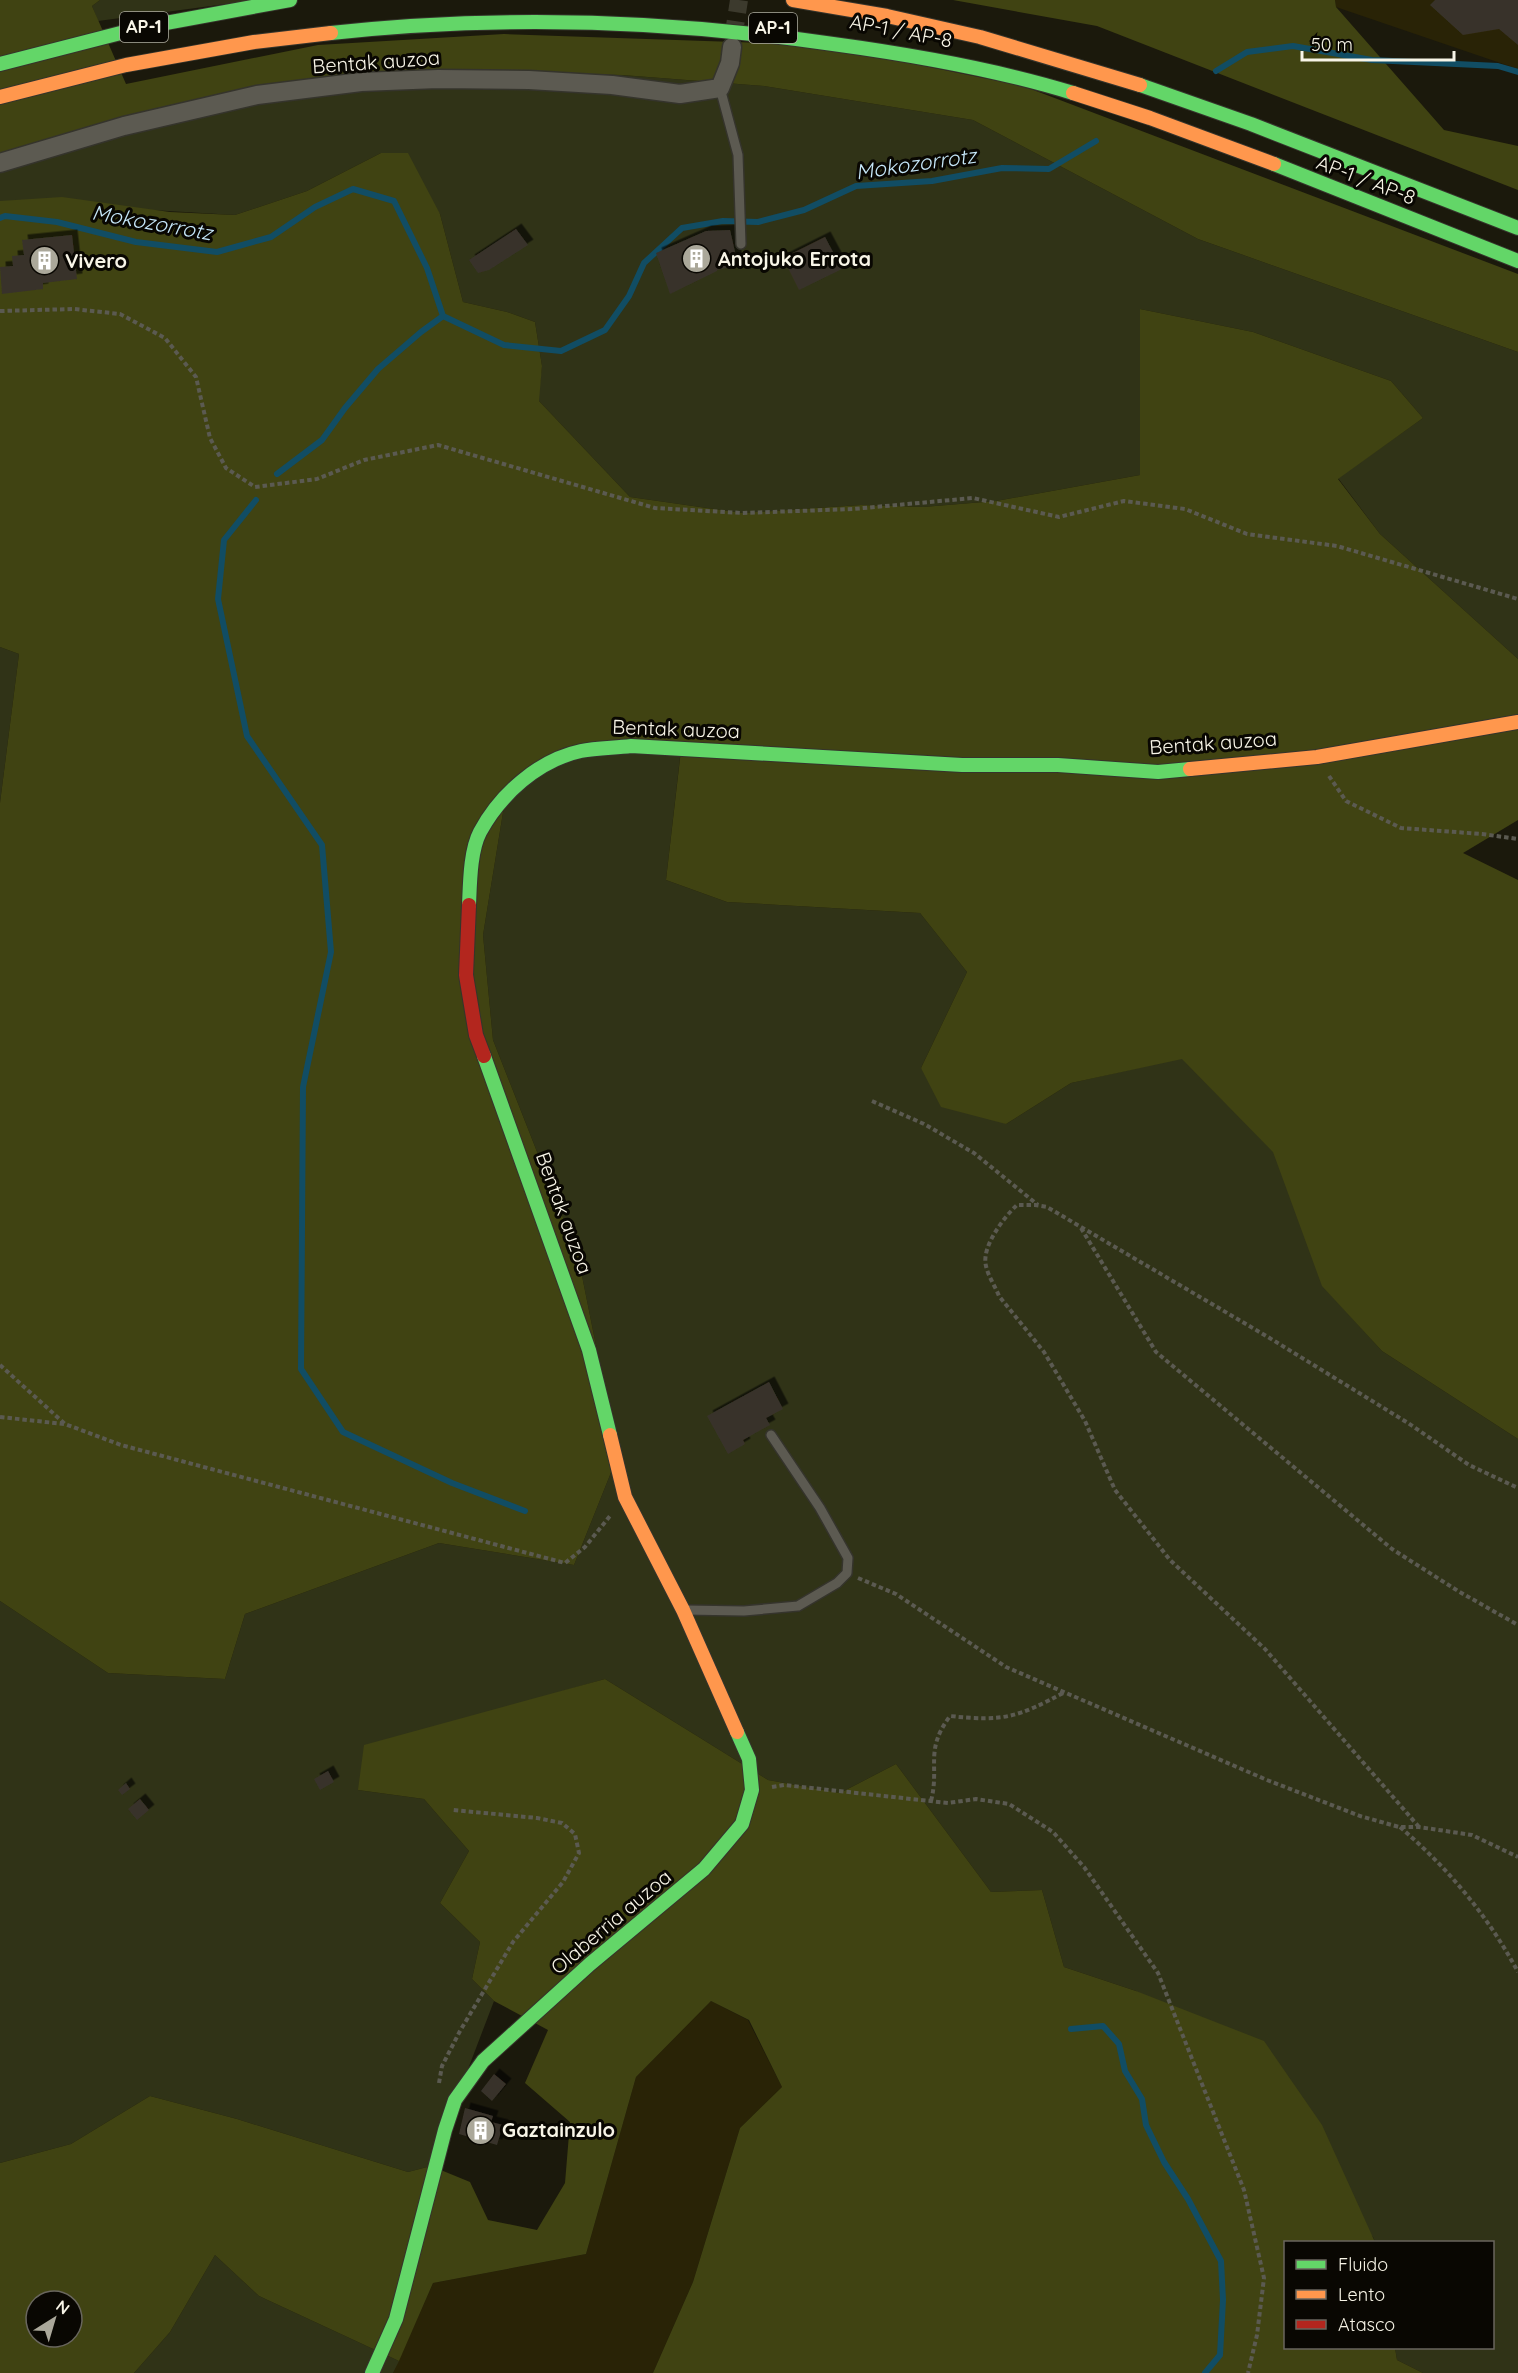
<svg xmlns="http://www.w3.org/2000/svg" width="1518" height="2373" viewBox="0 0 1518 2373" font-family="Quicksand,sans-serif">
<defs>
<filter id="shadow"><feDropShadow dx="5.5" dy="-5.5" stdDeviation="0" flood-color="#0009"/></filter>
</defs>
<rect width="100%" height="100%" fill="#1b190c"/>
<path fill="#292306" d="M 1335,0 L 1518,0 L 1518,69 L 1336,7 Z
M 711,2001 L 748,2020 L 782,2087 L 740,2128 L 693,2282 L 653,2373 L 393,2373 L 433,2283 L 586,2254 L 636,2077 Z"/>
<path fill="#303317" d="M 100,0 L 256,0 L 98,21 L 92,6 Z
M 401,71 L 622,75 L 764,86 L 973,120 L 1198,239 L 1518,352 L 1518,659 L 1380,534 L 1338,478 L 1423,418 L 1391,381 L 1253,332 L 1140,309 L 1140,475 L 996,501 L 923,507 L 861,505 L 742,513 L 630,497 L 538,400 L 542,366 L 535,322 L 507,312 L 463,302 L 440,214 L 381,153 L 307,191 L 235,215 L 0,201 L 0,164 L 270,87 Z
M 0,647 L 19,654 L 0,803 Z
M 681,749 L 666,880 L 727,902 L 920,913 L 967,972 L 921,1068 L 1006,1124 L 1071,1083 L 1182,1058 L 1274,1152 L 1323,1286 L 1382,1351 L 1518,1439 L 1518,2373 L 1423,2373 L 1397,2360 L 1395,2348 L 1492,2348 L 1492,2242 L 1375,2242 L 1373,2237 L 1136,1991 L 1064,1967 L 1042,1890 L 991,1892 L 896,1764 L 840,1793 L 768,1780 L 605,1679 L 525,1702 L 358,1790 L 424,1799 L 469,1851 L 440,1903 L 480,1942 L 472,1979 L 494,2001 L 431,2166 L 408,2172 L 237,2119 L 150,2096 L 71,2144 L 0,2163 L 0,1601 L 108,1673 L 225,1679 L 245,1614 L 439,1543 L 574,1565 L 618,1455 L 578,1256 L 493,1040 L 483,935 L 506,794 L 580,751 Z
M 215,2255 L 259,2296 L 399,2361 L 393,2373 L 134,2373 L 170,2332 Z"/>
<path fill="#404312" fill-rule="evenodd" d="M 0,0 L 100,0 L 92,6 L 126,84 L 318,45 L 504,34 L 821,45 L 1023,86 L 1518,274 L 1518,352 L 1198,239 L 973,120 L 764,86 L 622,75 L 401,71 L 270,87 L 0,164 Z
M 953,0 L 1335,0 L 1336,7 L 1444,130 L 1518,146 L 1518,190 L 1097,26 Z
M 381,153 L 408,153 L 440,214 L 463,302 L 507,312 L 535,322 L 542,366 L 539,401 L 630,497 L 742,513 L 861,505 L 923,507 L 996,501 L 1140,475 L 1140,309 L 1253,332 L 1391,381 L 1423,418 L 1338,479 L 1380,534 L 1518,659 L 1518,820 L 1463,853 L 1518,880 L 1518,1439 L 1382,1351 L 1322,1286 L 1273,1152 L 1182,1059 L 1071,1083 L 1006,1124 L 941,1107 L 921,1068 L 967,972 L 920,913 L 727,902 L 666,880 L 681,750 L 580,751 L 506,794 L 483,935 L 493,1040 L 578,1256 L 618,1455 L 574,1565 L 439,1543 L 245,1614 L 225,1679 L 108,1673 L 0,1601 L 0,803 L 19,654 L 0,647 L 0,201 L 62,197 L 170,212 L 235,215 L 307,191 Z
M 605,1679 L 768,1780 L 840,1793 L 896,1764 L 991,1892 L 1042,1890 L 1064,1967 L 1136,1991 L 1264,2041 L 1322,2125 L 1375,2242 L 1286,2242 L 1286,2348 L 1395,2348 L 1397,2360 L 1423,2373 L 653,2373 L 693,2282 L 740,2128 L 782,2087 L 749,2020 L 711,2001 L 636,2077 L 586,2254 L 433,2283 L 399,2361 L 259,2296 L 215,2255 L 170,2332 L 134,2373 L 0,2373 L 0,2163 L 71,2144 L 150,2096 L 237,2119 L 408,2172 L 431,2166 L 470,2182 L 488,2220 L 537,2230 L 565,2183 L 570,2122 L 525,2083 L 548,2030 L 494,2001 L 472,1979 L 480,1942 L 440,1903 L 469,1851 L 424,1799 L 358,1790 L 364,1745 ZM 36,2301 L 72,2301 L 72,2337 L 36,2337 Z"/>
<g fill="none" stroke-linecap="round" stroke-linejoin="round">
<path stroke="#114d64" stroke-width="6" d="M 1216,71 L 1247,52 L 1293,46 L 1372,60 L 1498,66 L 1518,72
M 0,218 L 5,216 L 57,222 L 136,242 L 217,252 L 271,237 L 315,207 L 353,189 L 394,201 L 427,268 L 443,316 L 504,345 L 561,351 L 605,330 L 629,296 L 644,263 L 682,228 L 723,221 L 758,222 L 804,210 L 856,186 L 932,181 L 1002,168 L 1049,169 L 1096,141
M 277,474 L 322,440 L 345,408 L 378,369 L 421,332 L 443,316
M 256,500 L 224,540 L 218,599 L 247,736 L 322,845 L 331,952 L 303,1087 L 301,1369 L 343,1432 L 452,1483 L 525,1511
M 1071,2029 L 1103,2026 L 1119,2044 L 1125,2071 L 1142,2099 L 1146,2125 L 1164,2162 L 1188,2199 L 1221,2261 L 1223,2300 L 1220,2355 L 1205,2373"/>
</g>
<path fill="#38332a" filter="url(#shadow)" d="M 1435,0 L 1518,0 L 1518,45 L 1499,29 L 1463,35 L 1430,5 Z
M 516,229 L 528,245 L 489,270 L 478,273 L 469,260 Z
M 730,230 L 738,265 L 717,270 L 717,271 L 670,294 L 656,253 L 706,231 Z
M 72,235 L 77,279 L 43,283 L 43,289 L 2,294 L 0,267 L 13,266 L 12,256 L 24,255 L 22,240 Z
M 825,237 L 842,269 L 799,290 L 783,258 Z
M 769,1382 L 783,1409 L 766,1418 L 770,1425 L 743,1440 L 745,1444 L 728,1454 L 707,1416 Z
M 328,1771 L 334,1782 L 320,1790 L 314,1779 Z
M 126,1783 L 130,1789 L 122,1795 L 118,1790 Z
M 140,1799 L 149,1810 L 137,1820 L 128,1809 Z
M 494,2074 L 506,2084 L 492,2101 L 481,2091 Z
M 465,2108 L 493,2116 L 491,2122 L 503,2125 L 497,2145 L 459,2134 Z"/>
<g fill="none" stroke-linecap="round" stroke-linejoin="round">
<path stroke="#3c3a2d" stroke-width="18" stroke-dasharray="18 9" stroke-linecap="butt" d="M 733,39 L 739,0"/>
<defs>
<path id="lane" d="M 720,88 L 738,155 L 741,244
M 685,1610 L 744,1611 L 798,1606 L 837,1583 L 847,1573 L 848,1558 L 820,1508 L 771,1435"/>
<path id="street" d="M 0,163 L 124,126 L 257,95 L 361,82 L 438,79 L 529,80 L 612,85 L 680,94 L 720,88 L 730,63 L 732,47"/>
<path id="fast" d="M 331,33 C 498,15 667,20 833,44 C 914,55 995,69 1073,93
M 0,64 L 144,27 L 290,0
M 1140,85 L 1251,124 L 1518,228
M 1274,164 L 1518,261
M 469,905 C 470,884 470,851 480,832 C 500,795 538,760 581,751 C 597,748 615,748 631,746 L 962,765 L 1058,765 L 1158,772 L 1190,769
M 484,1056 L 589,1350 L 610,1435
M 372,2373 L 396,2319 L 445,2130 L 455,2100 L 483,2061 L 590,1964 L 704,1869 L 742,1824 L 752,1790 L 749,1759 L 737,1732"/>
<path id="slow" d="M 793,0 L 887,16 L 980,37 L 1140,85
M 1073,93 L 1150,118 L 1274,164
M 0,97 L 126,65 L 254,42 L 331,33
M 1190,769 L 1317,757 L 1518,722
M 610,1435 L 625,1497 L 683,1610 L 737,1732"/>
<path id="jam" d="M 469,905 L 466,975 L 476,1035 L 484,1056"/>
</defs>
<use href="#lane" stroke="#35342c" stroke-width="12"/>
<use href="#street" stroke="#35342c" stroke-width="21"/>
<use href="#fast" stroke="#35342c" stroke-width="16"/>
<use href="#slow" stroke="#35342c" stroke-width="16"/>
<use href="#jam" stroke="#35342c" stroke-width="16"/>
<path stroke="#5b5a51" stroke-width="4" stroke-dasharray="4.5 3" stroke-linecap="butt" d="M 0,311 L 74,309 L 120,314 L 165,338 L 196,377 L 210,438 L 226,468 L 255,487 L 317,479 L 364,460 L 438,445 L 655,508 L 742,513 L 853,509 L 973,498 L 1059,517 L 1124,501 L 1185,509 L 1247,534 L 1337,546 L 1518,599
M 1329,776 L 1346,801 L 1401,828 L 1482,834 L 1518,839
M 872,1101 L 924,1124 L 974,1153 L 1038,1205
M 1081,1228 L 1156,1352 L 1392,1549 L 1458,1591 L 1518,1625
M 0,1365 L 65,1424 L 121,1445 L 565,1563 L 585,1547 L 610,1516
M 0,1417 L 64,1424
M 858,1578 L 896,1594 L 1006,1667 L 1267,1780 L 1360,1816 L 1399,1827 L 1419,1827 L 1472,1835 L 1518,1857
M 772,1787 L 784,1785 L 948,1803 L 976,1799 L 1009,1804 L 1053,1832 L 1084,1867 L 1158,1973 L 1244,2190 L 1264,2278 L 1257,2335 L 1248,2373
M 931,1801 C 940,1766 924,1751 950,1716 C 1004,1722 1018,1717 1065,1692
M 1400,1827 C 1448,1868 1488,1916 1518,1972
M 1419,1827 L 1265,1649 L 1170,1560 L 1115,1490 L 1085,1421 L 1044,1352 L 999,1296 C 995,1286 988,1276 986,1266 C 981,1247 1004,1217 1017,1205 L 1035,1205 L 1047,1207 L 1268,1337 L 1408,1423 L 1469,1465 L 1518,1488
M 439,2083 L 442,2066 L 460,2031 L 513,1942 L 563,1882 L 579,1853 L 575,1834 L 562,1823 L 537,1818 L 453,1810"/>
<use href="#lane" stroke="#5c5a51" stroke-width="9"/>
<use href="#street" stroke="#5c5a51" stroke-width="18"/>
<use href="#fast" stroke="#63d668" stroke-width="14"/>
<use href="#slow" stroke="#ff974d" stroke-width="14"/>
<use href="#jam" stroke="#b3261e" stroke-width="14"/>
</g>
<defs>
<symbol id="building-disc" viewBox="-11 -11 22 22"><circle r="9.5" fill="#aba89a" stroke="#090702"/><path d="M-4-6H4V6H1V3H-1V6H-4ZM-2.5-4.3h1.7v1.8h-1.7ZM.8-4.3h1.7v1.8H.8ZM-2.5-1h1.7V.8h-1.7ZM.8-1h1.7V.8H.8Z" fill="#fff"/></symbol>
</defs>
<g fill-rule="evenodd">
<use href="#building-disc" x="680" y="242" width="33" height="33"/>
<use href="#building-disc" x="28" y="244" width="33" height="33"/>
<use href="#building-disc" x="464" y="2114" width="33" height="33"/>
</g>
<g text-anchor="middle" stroke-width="6" stroke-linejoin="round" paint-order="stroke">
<g fill="#090702" stroke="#b0aea2" stroke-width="1.5">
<rect x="120" y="12" width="48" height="30" rx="4.5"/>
<rect x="749" y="13" width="48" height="30" rx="4.5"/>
</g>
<g font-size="18" font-weight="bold" fill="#f8f5e7">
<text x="144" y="33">AP-1</text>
<text x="773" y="34">AP-1</text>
</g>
<g font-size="20" fill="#f8f5e7" stroke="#090702">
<text transform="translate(901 31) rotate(11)" y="7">AP-1 / AP-8</text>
<text transform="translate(376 62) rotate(-4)" y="7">Bentak auzoa</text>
<text transform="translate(1366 180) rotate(21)" y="7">AP-1 / AP-8</text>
<text transform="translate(676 729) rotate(2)" y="7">Bentak auzoa</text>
<text transform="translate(1213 743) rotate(-4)" y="7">Bentak auzoa</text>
<text transform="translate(564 1213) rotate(70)" y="7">Bentak auzoa</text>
<text transform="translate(611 1922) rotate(-40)" y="7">Olaberria auzoa</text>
</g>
<g font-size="20" font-weight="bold" fill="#f8f5e7" stroke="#090702" text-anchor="start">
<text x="718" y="266">Antojuko Errota</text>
<text x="65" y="268">Vivero</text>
<text x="502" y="2137">Gaztainzulo</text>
</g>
<g font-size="21" font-style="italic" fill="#c6e7f9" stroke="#090702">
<text transform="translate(916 164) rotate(-8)" y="7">Mokozorrotz</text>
<text transform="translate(152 223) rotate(10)" y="7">Mokozorrotz</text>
</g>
</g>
<rect x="1284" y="2241" width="210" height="108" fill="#090702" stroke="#69665e" stroke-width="1.5"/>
<rect x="1296" y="2260" width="30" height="9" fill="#63d668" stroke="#69665e" stroke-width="1.5"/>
<text x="1338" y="2271" font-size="18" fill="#f8f5e7">Fluido</text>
<rect x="1296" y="2290" width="30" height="9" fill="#ff974d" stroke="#69665e" stroke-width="1.5"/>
<text x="1338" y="2301" font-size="18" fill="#f8f5e7">Lento</text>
<rect x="1296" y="2320" width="30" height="9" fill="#b3261e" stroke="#69665e" stroke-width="1.5"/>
<text x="1338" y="2331" font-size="18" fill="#f8f5e7">Atasco</text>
<g transform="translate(54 2319) rotate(37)"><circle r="28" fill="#090702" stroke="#69665e" stroke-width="1.5"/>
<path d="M0-4.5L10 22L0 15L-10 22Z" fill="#aba89a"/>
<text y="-9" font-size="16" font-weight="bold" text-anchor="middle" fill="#f8f5e7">N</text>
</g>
<path d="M1302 51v9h152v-9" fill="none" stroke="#f8f5e7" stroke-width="3"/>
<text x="1311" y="51" font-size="18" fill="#f8f5e7" stroke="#090702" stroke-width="4.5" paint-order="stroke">50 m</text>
</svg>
